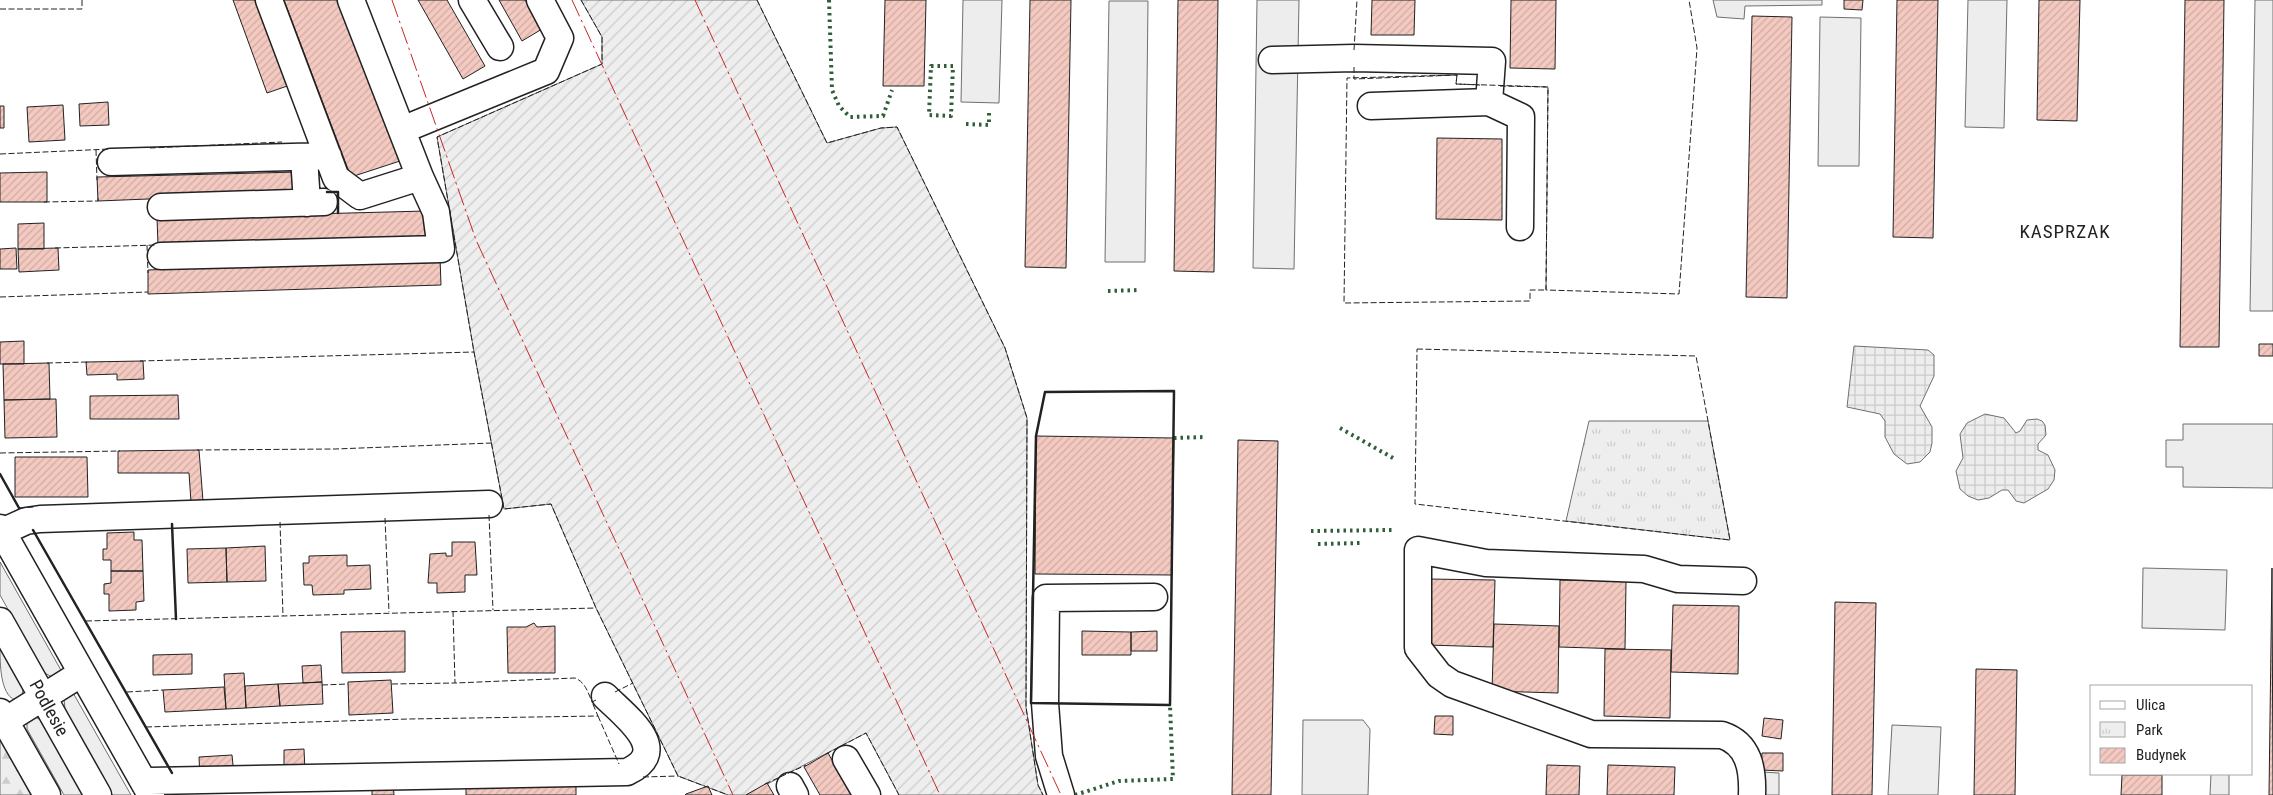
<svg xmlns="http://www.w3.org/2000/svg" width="2273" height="795" viewBox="0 0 2273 795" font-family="'Roboto Condensed',sans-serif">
<defs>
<pattern id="forest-firs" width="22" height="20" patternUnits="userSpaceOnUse" patternTransform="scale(1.25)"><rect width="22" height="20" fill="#eee"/><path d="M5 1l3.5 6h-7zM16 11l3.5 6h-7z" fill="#ccc"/></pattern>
<pattern id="park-tufts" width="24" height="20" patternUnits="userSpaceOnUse" patternTransform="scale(1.25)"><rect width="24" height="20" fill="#eee"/><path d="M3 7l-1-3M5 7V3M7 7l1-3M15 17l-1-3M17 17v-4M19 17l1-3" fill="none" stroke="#ccc"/></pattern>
<pattern id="garden-furrows" width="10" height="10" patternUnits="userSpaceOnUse" patternTransform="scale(1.25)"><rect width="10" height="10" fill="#eee"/><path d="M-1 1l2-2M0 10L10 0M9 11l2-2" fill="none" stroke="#ccc"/></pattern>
<pattern id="plaza-grid" width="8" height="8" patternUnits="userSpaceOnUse" patternTransform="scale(1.25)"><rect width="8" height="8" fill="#ededed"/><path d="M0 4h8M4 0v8" fill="none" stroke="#cbcbcb"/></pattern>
<pattern id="building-hatch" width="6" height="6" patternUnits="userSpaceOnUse" patternTransform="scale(1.25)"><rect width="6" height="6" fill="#f3c9c0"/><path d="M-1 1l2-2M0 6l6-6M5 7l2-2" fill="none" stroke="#d0aca5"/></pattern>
</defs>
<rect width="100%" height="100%" fill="#fff"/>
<path fill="#eee" stroke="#6f6f6f" d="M 0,562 L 62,672 L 52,677 L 43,672 L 0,595 Z
M 0,647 L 23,688 L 22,697 L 15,700 C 0,694 0,663 0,647 Z
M 72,691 L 131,795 L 112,795 L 65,710 L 64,698 Z
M 33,716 L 41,720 L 83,795 L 64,795 L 27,729 L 27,721 Z"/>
<path fill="url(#forest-firs)" stroke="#6f6f6f" d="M 0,739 L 31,795 L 0,795 Z"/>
<path fill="url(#park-tufts)" stroke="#6f6f6f" d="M 1589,421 L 1708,421 L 1730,540 L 1566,521 Z"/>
<path fill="url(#garden-furrows)" stroke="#6f6f6f" d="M 581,0 L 757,0 L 827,143 L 881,128 L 897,127 L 1005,348 L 1027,418 L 1026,707 L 1038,785 L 1043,795 L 899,795 L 866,733 L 746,795 L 728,795 L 678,776 L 596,608 L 551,504 L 504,509 L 474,352 L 437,137 L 602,64 L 602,37 Z"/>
<path fill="#ededed" stroke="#6f6f6f" d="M 963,0 L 1002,0 L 999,103 L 961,102 Z
M 1257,0 L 1299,0 L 1294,269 L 1253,268 Z
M 1713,0 L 1822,0 L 1822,5 L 1745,6 L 1744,19 L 1717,17 Z
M 1968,0 L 2007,0 L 2004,128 L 1965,127 Z
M 2255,0 L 2273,0 L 2273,311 L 2250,311 Z
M 1109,1 L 1148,1 L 1145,262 L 1105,262 Z
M 1820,17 L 1861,18 L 1859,166 L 1818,166 Z
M 2183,424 L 2273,424 L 2273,488 L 2183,487 L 2183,467 L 2166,467 L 2166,440 L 2183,440 Z
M 2143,568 L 2227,570 L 2225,630 L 2142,628 Z
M 1303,720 L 1363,720 L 1370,729 L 1368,795 L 1302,795 Z
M 1892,725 L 1941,727 L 1938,795 L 1888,795 Z
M 1762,772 L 1779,773 L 1779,795 L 1762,795 Z
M 2211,774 L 2229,774 L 2229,795 L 2210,795 Z"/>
<path fill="url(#plaza-grid)" stroke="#6f6f6f" d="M 1854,346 L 1928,350 L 1934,355 L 1934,376 L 1920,406 L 1932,427 L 1932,443 L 1930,452 L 1920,462 L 1907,464 L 1894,454 L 1885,437 L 1885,421 L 1880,414 L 1847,407 Z
M 1985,414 L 2004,418 L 2016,433 L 2020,431 L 2027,420 L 2037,419 L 2042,421 L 2045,425 L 2046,435 L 2038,444 L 2038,450 L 2048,455 L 2055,470 L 2054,480 L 2048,489 L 2024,503 L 2016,501 L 2008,490 L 2002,490 L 1989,498 L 1978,500 L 1968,496 L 1960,489 L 1956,471 L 1963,458 L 1960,434 L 1967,423 Z"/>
<path fill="url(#building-hatch)" stroke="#222" d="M 233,0 L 262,0 L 293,84 L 267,93 Z
M 284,0 L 338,0 L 400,161 L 351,177 Z
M 418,0 L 447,0 L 485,66 L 463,79 Z
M 499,0 L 525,0 L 542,29 L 522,41 Z
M 885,0 L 926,0 L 924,86 L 883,86 Z
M 1030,0 L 1071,0 L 1066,268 L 1025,267 Z
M 1178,0 L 1218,0 L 1214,272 L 1174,271 Z
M 1372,0 L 1415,0 L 1414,35 L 1371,35 Z
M 1511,0 L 1556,0 L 1555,69 L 1510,68 Z
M 1844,0 L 1863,0 L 1862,10 L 1844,9 Z
M 1897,0 L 1938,0 L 1933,238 L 1893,237 Z
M 2039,0 L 2080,0 L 2077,121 L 2037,120 Z
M 2185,0 L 2224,0 L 2219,347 L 2180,347 Z
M 1752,16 L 1792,17 L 1787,298 L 1746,297 Z
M 108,102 L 109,125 L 80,126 L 79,104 Z
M 63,105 L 65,140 L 29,142 L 27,107 Z
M 0,106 L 4,106 L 4,128 L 0,128 Z
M 1437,138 L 1502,139 L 1502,220 L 1436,219 Z
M 47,172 L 47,202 L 0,202 L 0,173 Z
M 299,172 L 299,193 L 98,201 L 97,177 Z
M 426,211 L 427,237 L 158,245 L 157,218 Z
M 44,223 L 44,249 L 18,249 L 18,224 Z
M 16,248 L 17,269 L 0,269 L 0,249 Z
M 58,248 L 59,270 L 19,272 L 18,249 Z
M 440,258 L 441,285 L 148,294 L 148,270 Z
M 24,341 L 24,364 L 0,364 L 0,342 Z
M 2259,344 L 2273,344 L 2273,356 L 2259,356 Z
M 143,361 L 144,379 L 117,380 L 117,374 L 87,375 L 86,362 Z
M 49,363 L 50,399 L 4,400 L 3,364 Z
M 178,395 L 179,419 L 90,419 L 90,396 Z
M 56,399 L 57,437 L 5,438 L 4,400 Z
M 1036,436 L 1174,438 L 1172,575 L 1035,574 Z
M 1238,440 L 1278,441 L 1271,795 L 1232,795 Z
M 199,450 L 203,501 L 191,502 L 189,473 L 118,473 L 118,451 Z
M 15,457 L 87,457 L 88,497 L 15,497 Z
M 134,532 L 134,540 L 142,540 L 143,571 L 111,571 L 111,560 L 103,560 L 103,549 L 107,549 L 107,533 Z
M 452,542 L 475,542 L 477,575 L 465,575 L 465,592 L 437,593 L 437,583 L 428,583 L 430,554 L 446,553 L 446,556 L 452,556 Z
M 265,546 L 266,581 L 227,582 L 226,548 Z
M 226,548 L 227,582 L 188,583 L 187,549 Z
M 347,555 L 347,566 L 370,565 L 371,589 L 344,590 L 344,594 L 313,595 L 312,585 L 304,585 L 303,563 L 309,563 L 309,556 Z
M 2272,568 L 2273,795 L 2269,795 Z
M 111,571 L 143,571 L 144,601 L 136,602 L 136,610 L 109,611 L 109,594 L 104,594 L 104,584 L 111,583 Z
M 1428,579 L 1495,580 L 1493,647 L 1427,645 Z
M 1560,580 L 1626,581 L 1625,649 L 1559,647 Z
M 1835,602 L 1876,603 L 1872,795 L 1832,795 Z
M 1673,605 L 1739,606 L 1738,674 L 1671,672 Z
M 534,623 L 537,627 L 555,626 L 555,673 L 508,673 L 507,627 L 526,627 Z
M 1494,624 L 1559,626 L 1558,693 L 1492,691 Z
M 405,631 L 405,672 L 342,673 L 341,632 Z
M 1082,631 L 1131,632 L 1131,655 L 1082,655 Z
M 1157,631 L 1157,651 L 1131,651 L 1131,632 Z
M 1605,649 L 1671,650 L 1670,718 L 1604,716 Z
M 192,654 L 192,674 L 153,675 L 153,655 Z
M 321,665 L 322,682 L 303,683 L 302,666 Z
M 1976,669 L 2017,670 L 2015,795 L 1974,795 Z
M 244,673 L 246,708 L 226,709 L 224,674 Z
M 391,680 L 393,713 L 349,715 L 348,682 Z
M 322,682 L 323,704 L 280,706 L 278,684 Z
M 278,684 L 280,706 L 246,708 L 245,686 Z
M 224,687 L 226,709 L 165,712 L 163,690 Z
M 1435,716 L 1453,716 L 1453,735 L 1434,734 Z
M 1764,718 L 1783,720 L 1781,739 L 1762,736 Z
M 304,749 L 305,771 L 284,772 L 284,750 Z
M 828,753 L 852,795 L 820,795 L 804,767 Z
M 1762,753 L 1783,753 L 1783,771 L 1761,770 Z
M 232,755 L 234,775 L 200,777 L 199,757 Z
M 1547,765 L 1580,766 L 1579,795 L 1546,795 Z
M 1608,765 L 1675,767 L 1674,795 L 1607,795 Z
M 2122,775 L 2162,775 L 2162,795 L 2121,795 Z
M 576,779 L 576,795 L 466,795 L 466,781 Z
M 372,783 L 393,783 L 394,795 L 372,795 Z
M 767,783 L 774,795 L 746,795 Z
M 708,786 L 712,795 L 685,795 L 686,794 Z"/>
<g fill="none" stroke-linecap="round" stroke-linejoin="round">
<defs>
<path id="minor" d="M 269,0 L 336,178 L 360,196 L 420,177 L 351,0
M 472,0 L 500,47
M 1272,60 L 1354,58 L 1492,61 L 1489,102 L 1521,117 L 1520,227
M 1371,106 L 1489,102
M 402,130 L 546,71 L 560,38 L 540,0
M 304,157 L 307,203
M 111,162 L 328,156
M 161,207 L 324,202
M 161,256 L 441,249 L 436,212 L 420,177
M 0,528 L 151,795
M 2,532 L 26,521 L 40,519 L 489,504
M 1743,581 L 1678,579 L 1644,569 L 1486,563 L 1418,550 L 1418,648 L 1439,675 L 1452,684 L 1591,734 L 1722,735 C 1749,744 1753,769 1752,795
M 0,621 L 98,795
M 0,712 L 47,795
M 5,721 L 82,673
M 846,759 L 867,795
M 144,783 L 150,781 L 627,772 C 673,751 626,717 605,696
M 790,786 L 795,795
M 1061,795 L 1049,756 L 1045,703 L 1046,598 L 1154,597"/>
</defs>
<use href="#minor" stroke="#222" stroke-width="29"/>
<use href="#minor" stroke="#fff" stroke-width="26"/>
<path stroke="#2f5e38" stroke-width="4" stroke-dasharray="2.5 4" stroke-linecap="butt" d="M 829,0 L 832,90 L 839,106 L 850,117 L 883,116 L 892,90
M 931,66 L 953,66 L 951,116 L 929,115 Z
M 966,124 L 989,125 L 989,109
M 1108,291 L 1140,290
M 1340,428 L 1393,458
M 1174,438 L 1206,437
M 1311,531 L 1392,530
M 1318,544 L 1360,543
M 1075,795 L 1119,781 L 1173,779 L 1170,705"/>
<path stroke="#222" stroke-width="1" stroke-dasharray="6 2.5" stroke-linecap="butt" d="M 581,0 L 602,37 L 602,64 L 437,137 L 474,352 L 504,509 L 551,504 L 596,608 L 678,776 L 728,795
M 757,0 L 827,143 L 881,128 L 897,127 L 1005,348 L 1027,418 L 1026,707 L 1038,785 L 1043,795
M 0,9 L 82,9 L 82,0
M 1354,50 L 1357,0
M 1354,67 L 1354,79 L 1457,75 L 1456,84 L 1480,85
M 1457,75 L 1456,84 L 1548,87 L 1546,290 L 1530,290 L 1530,301 L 1344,303 L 1347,78 Z
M 1500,86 L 1548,87 L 1546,290 L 1679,294 L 1697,48 L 1689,0
M 150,148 L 282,142
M 96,150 L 97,180
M 0,154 L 110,149
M 44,202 L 98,201 L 98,198
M 147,245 L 148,273
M 55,248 L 157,245
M 0,297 L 148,292
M 1417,349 L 1696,356 L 1730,540 L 1415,504 Z
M 140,361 L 474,352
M 47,363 L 87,362
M 197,450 L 335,449 L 492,443
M 0,453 L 120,451
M 19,508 L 34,507
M 489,515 L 493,610
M 385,518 L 389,612
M 280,522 L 283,616
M 453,611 L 455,683 L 575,678 C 585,682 588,692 592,702
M 86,621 L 596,608
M 392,684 L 455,683
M 322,685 L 348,684
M 127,692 L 163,690
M 615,692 L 633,683
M 598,716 L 619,764
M 146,727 L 409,719 L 598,716 L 592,702 L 596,700
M 826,754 L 866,733 L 899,795
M 643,777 L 678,776
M 765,784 L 806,765"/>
<path stroke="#222" stroke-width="2.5" d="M 327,192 L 338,192 L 338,213
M 1174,391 L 1170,705 L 1031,703 L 1036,436 L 1045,392 Z
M 0,474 L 19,508
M 172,524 L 176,619
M 33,530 L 172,773"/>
<path stroke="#c62828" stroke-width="1" stroke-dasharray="18 4 2.5 4" stroke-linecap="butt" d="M 392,0 L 476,240 L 733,795
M 572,0 L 940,795
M 695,0 L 1061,795"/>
</g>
<g text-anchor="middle" stroke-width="4" stroke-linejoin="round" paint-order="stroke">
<g font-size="18" fill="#222" stroke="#fff">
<text transform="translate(49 708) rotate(61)" y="6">Podlesie</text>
</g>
<g font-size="19" letter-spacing="1" fill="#222" stroke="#fff">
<text x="2065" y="238">KASPRZAK</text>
</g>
</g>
<rect x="2090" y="685" width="162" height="90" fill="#ffffff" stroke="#a7a7a7"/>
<rect x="2100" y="701" width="25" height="8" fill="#ffffff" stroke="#a7a7a7"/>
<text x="2136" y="710" font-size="15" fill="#222222">Ulica</text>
<rect x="2100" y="722" width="25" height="15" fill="url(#park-tufts)" stroke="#a7a7a7"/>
<text x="2136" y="735" font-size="15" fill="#222222">Park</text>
<rect x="2100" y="748" width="25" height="15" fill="url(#building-hatch)" stroke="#a7a7a7"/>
<text x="2136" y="760" font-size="15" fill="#222222">Budynek</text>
</svg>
